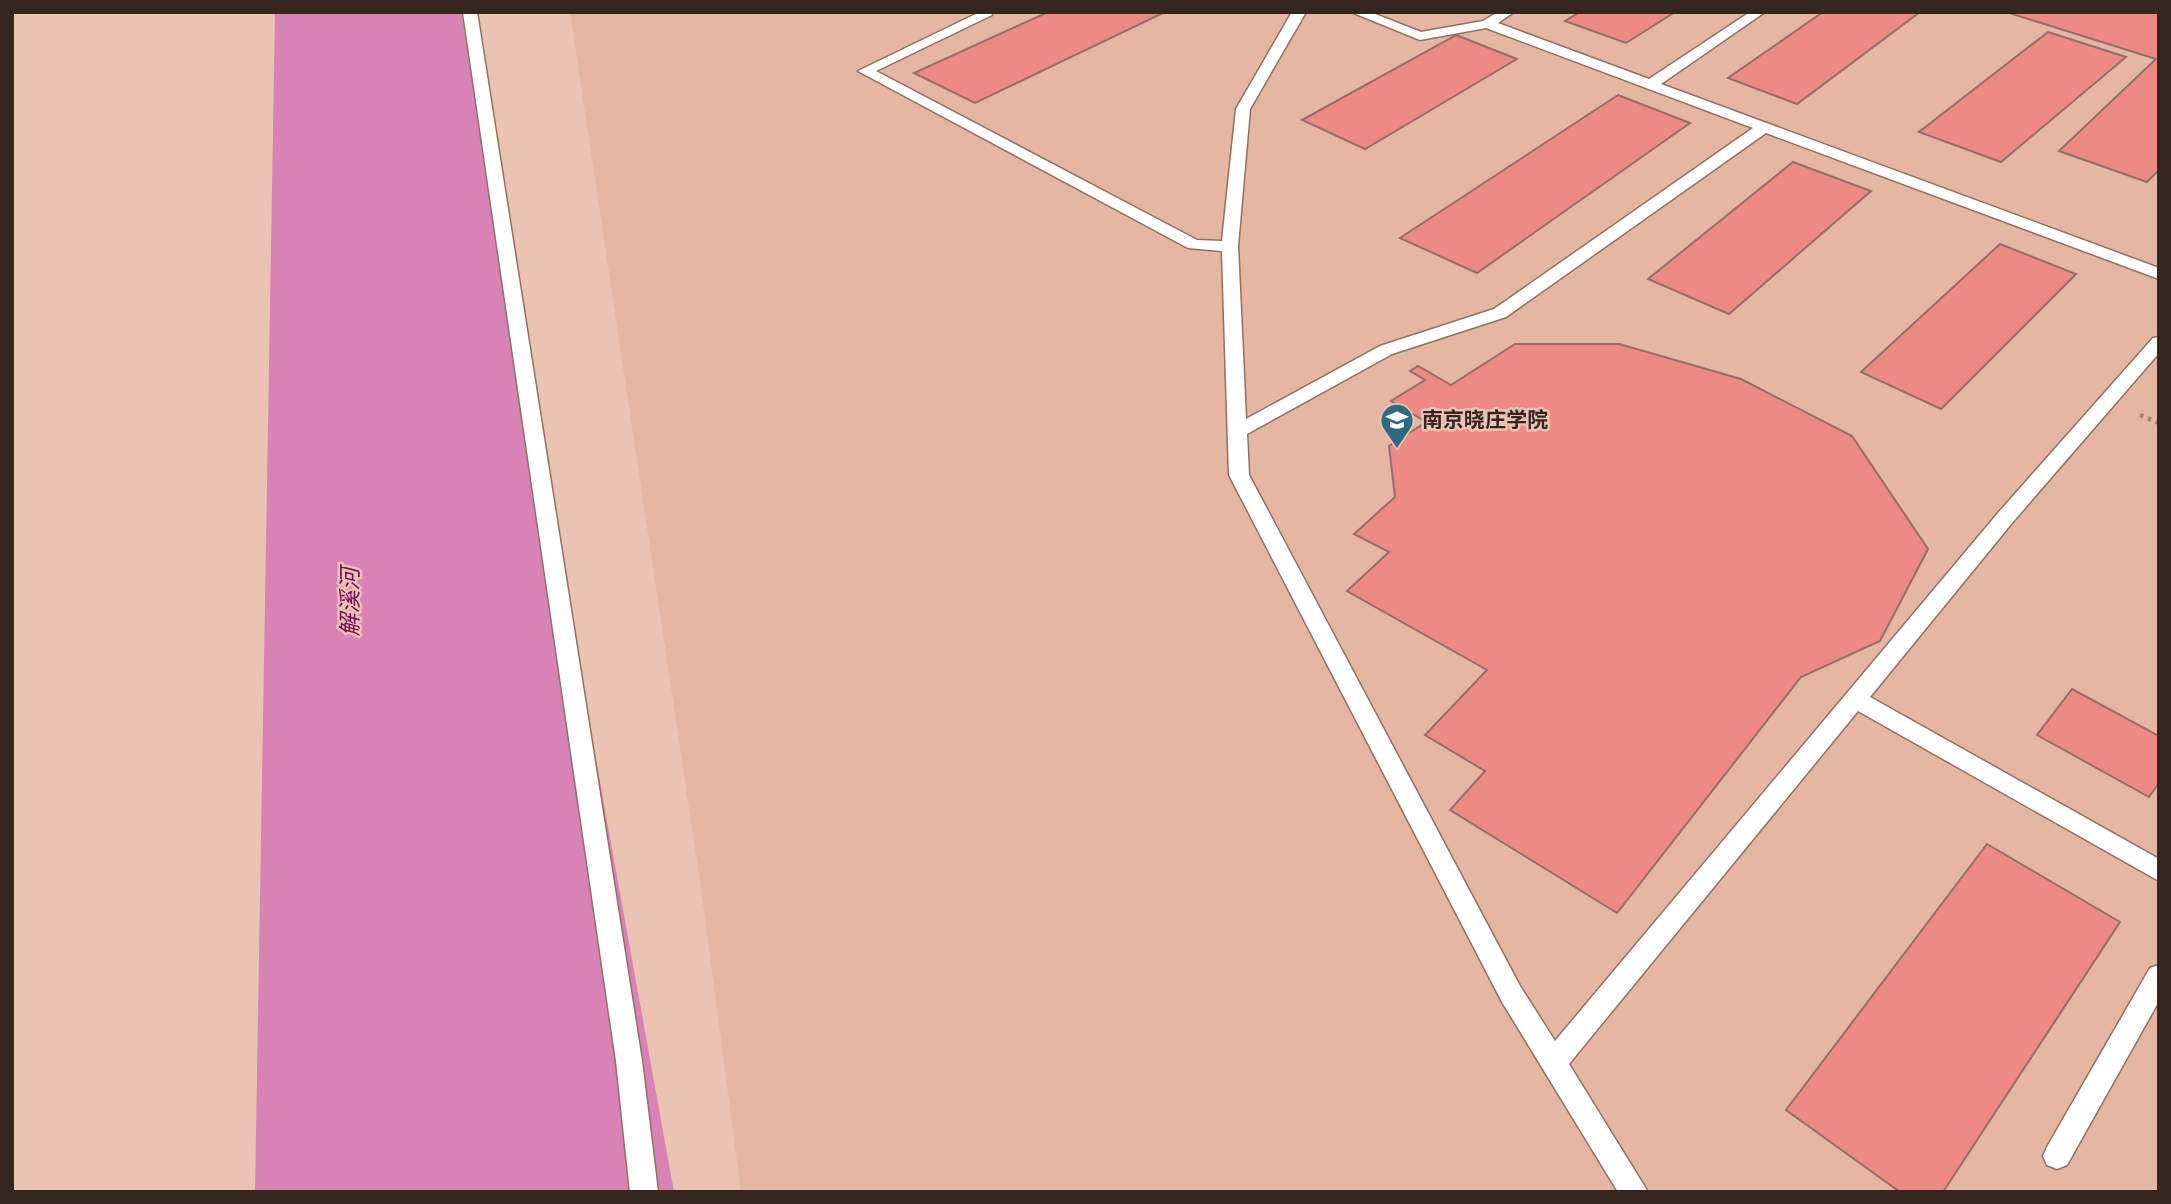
<svg xmlns="http://www.w3.org/2000/svg" width="2171" height="1204" viewBox="0 0 2171 1204" font-family="Lora,'Noto Sans SC',serif">
<rect width="100%" height="100%" fill="#ebc3b2"/>
<path fill="#e5b6a1" d="M 570,12 L 2159,12 L 2159,1192 L 741,1192 L 701,888 Z"/>
<path fill="#d882b5" d="M 275,12 L 461,12 L 674,1192 L 255,1192 Z"/>
<path fill="#ed8a83" stroke="#956d6a" stroke-width="2" d="M 1048,12 L 1165,12 L 975,103 L 914,73 Z
M 1580,12 L 1675,12 L 1626,43 L 1565,21 Z
M 1823,12 L 1920,12 L 1797,104 L 1728,78 Z
M 2006,12 L 2159,12 L 2159,170 L 2147,182 L 2059,151 L 2156,59 Z
M 2048,32 L 2126,57 L 2001,162 L 1919,132 Z
M 1456,35 L 1517,59 L 1365,149 L 1302,120 Z
M 1618,95 L 1690,123 L 1477,273 L 1400,238 Z
M 1793,162 L 1871,191 L 1729,314 L 1648,279 Z
M 2000,244 L 2076,274 L 1941,409 L 1861,372 Z
M 1515,344 L 1619,344 L 1741,379 L 1852,436 L 1928,549 L 1880,641 L 1801,677 L 1617,913 L 1450,810 L 1485,771 L 1425,735 L 1487,670 L 1347,591 L 1389,552 L 1354,534 L 1395,497 L 1389,446 L 1426,422 L 1391,401 L 1425,380 L 1410,371 L 1418,366 L 1451,385 Z
M 2072,689 L 2159,736 L 2159,783 L 2149,797 L 2037,735 Z
M 1987,844 L 2120,922 L 1943,1192 L 1900,1192 L 1786,1110 Z"/>
<g fill="none" stroke-linecap="round" stroke-linejoin="round">
<defs>
<path id="service" d="M 463,12 L 477,12 L 642,1061 L 658,1192 L 630,1192 L 616,1061 Z
M 980,12 L 990,12 L 992,15 L 876,71 L 1197,240 L 1222,241 L 1236,109 L 1292,12 L 1306,12 L 1250,109 L 1238,246 L 1246,419 L 1380,346 L 1494,309 L 1753,128 L 1486,28 L 1420,40 L 1351,12 L 1370,12 L 1421,32 L 1483,21 L 1498,12 L 1514,12 L 1498,23 L 1649,79 L 1750,12 L 1765,12 L 1661,84 L 2159,268 L 2159,279 L 1766,133 L 1506,317 L 1392,354 L 1247,434 L 1249,475 L 1520,986 L 1555,1041 L 1998,513 L 2153,338 L 2159,337 L 2159,353 L 2012,523 L 1870,697 L 2159,859 L 2159,881 L 1858,711 L 1569,1064 L 1648,1192 L 1618,1192 L 1502,1002 L 1229,475 L 1222,251 L 1188,248 L 858,71 Z
M 2159,965 L 2159,1001 L 2067,1165 L 2057,1169 L 2047,1165 L 2043,1156 L 2047,1147 L 2150,968 Z"/>
</defs>
<use href="#service" stroke="#937060" stroke-width="3"/>
<path stroke="#9f8275" stroke-width="4.5" stroke-dasharray="3.5 5" stroke-linecap="butt" d="M 2140,415 L 2159,423"/>
<use href="#service" fill="#fff" fill-rule="evenodd"/>
</g>
<defs>
<symbol id="university-pin" viewBox="-11 -11 22 30"><path d="M0 17L-7.5 6A9.5 9.5 0 1 1 7.5 6Z" fill="#2d6b81" stroke="#ebc3b2"/><path d="M0-5L7-2L0 1L-7-2ZM-4 1L0 2.5L4 1V4Q0 6-4 4Z" fill="#fff"/></symbol>
</defs>
<g fill-rule="evenodd">
<use href="#university-pin" x="1378" y="401" width="38" height="52"/>
</g>
<g text-anchor="middle" stroke-width="5" stroke-linejoin="round" paint-order="stroke">
<g font-size="21" font-weight="bold" fill="#34251f" stroke="#ebc3b2" text-anchor="start">
<text x="1422" y="427">南京晓庄学院</text>
</g>
<g font-size="23" font-style="italic" fill="#740b54" stroke="#ebc3b2">
<text transform="translate(350 602) rotate(-90)" y="8">解溪河</text>
</g>
</g>
<rect width="2171" height="1204" fill="none" stroke="#34251f" stroke-width="28"/>
</svg>
